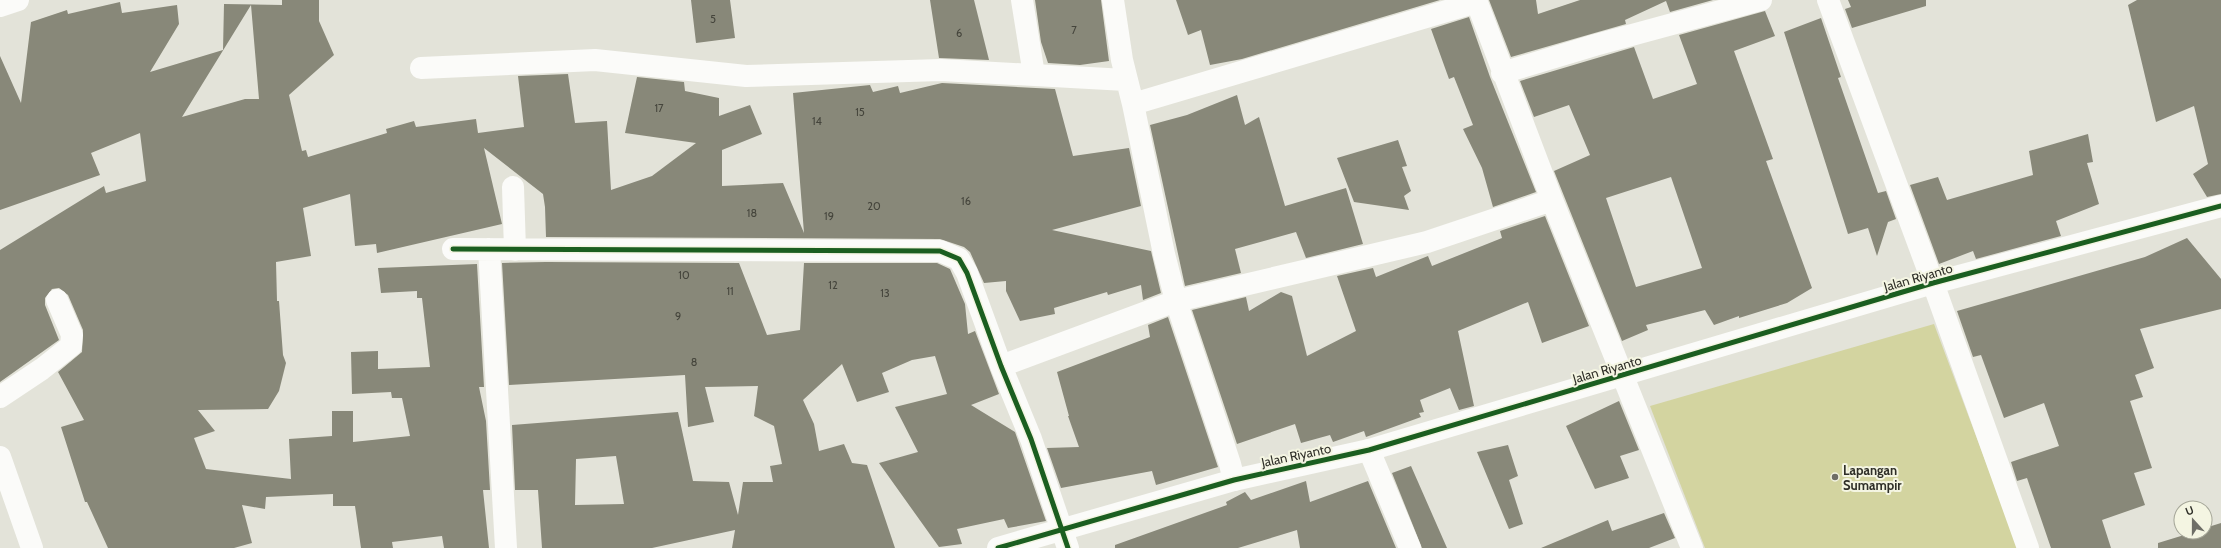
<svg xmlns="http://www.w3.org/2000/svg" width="2221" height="548" viewBox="0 0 2221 548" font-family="Cabin,sans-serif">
<rect width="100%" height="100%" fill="#e3e3d9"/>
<path fill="#d3d4a0" d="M 1934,324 L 2018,548 L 1705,548 L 1650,406 Z"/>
<path fill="#888879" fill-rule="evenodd" d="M 282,0 L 319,0 L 319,21 L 334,55 L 289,95 L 302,151 L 306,150 L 308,157 L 387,133 L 386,129 L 414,121 L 416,127 L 476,119 L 478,133 L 524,127 L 518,76 L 568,74 L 575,123 L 607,121 L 611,190 L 652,176 L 696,143 L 625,133 L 637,77 L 684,82 L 685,91 L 719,98 L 719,116 L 750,105 L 762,134 L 722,150 L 722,186 L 783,183 L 804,233 L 793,93 L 870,85 L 873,92 L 898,86 L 900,93 L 942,83 L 1055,89 L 1073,156 L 1129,148 L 1141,206 L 1052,230 L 1151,251 L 1161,293 L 1143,300 L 1141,285 L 1108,295 L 1107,292 L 1054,308 L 1055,314 L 1020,321 L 1006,291 L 1006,281 L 984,283 L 970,252 L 964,247 L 940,239 L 546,237 L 545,207 L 543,194 L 484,148 L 502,224 L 377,253 L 376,244 L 355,246 L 350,194 L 303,208 L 311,256 L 276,262 L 277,301 L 279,301 L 283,355 L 286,363 L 279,391 L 268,409 L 198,410 L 215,431 L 194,438 L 206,469 L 291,479 L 289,439 L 332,436 L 332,411 L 353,411 L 353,442 L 410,436 L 402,398 L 392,398 L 391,392 L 352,394 L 351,352 L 378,351 L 378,369 L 430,367 L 422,298 L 417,298 L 417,291 L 381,293 L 378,268 L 477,264 L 484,387 L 479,387 L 486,421 L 490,490 L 483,490 L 489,548 L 444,548 L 442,536 L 392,542 L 393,548 L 361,548 L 355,506 L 333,506 L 333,494 L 266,497 L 265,509 L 242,505 L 252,543 L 234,548 L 108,548 L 87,502 L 85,502 L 61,427 L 84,420 L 58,372 L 82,352 L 83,330 L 68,295 L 59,288 L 52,289 L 45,298 L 45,305 L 59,340 L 0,382 L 0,250 L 104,186 L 106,193 L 146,181 L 140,133 L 91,153 L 100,175 L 0,210 L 0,56 L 21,103 L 31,22 L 67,10 L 68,14 L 120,2 L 122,13 L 177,5 L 179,24 L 150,72 L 223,50 L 224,4 L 282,5 ZM 251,5 L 259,99 L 245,99 L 182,117 Z
M 691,0 L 730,0 L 735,38 L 696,43 Z
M 930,0 L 974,0 L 989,60 L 939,58 Z
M 1035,0 L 1101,0 L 1109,61 L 1080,65 L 1048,63 L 1041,42 Z
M 1176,0 L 1440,0 L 1242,59 L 1210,65 L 1201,30 L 1188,35 Z
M 1489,0 L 1536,0 L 1538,14 L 1580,0 L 1713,0 L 1670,12 L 1666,1 L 1625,20 L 1626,24 L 1511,57 Z
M 1848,0 L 1926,0 L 1926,6 L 1852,28 L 1845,9 L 1851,7 Z
M 2137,0 L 2221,0 L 2221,194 L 2207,197 L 2193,174 L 2208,164 L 2194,106 L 2156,122 L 2128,5 Z
M 1765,11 L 1775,36 L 1734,51 L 1773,159 L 1766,161 L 1812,288 L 1787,303 L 1739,318 L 1739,316 L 1714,325 L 1705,310 L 1646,325 L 1648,330 L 1622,341 L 1554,171 L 1590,155 L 1569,105 L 1534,117 L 1520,81 L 1634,47 L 1653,99 L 1697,84 L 1679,35 ZM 1671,177 L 1702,268 L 1636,287 L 1606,198 Z
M 1469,17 L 1490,77 L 1536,192 L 1493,207 L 1482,168 L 1463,129 L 1473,125 L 1454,77 L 1449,79 L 1431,29 Z
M 1821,18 L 1841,77 L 1838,78 L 1878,193 L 1886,191 L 1896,219 L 1888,222 L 1877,256 L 1868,228 L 1848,234 L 1784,32 Z
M 1237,95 L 1245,125 L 1259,117 L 1285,206 L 1346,188 L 1363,244 L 1306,258 L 1296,232 L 1235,249 L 1241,273 L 1185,286 L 1150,125 L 1187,115 Z
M 2088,134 L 2093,162 L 2087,163 L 2099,204 L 2056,221 L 2061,236 L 1976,259 L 1973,251 L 1939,264 L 1910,185 L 1938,177 L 1947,200 L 2033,175 L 2029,151 Z
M 1398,140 L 1407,166 L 1402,167 L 1411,191 L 1404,196 L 1409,210 L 1354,202 L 1337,158 Z
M 1545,216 L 1589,326 L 1542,343 L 1528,302 L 1458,331 L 1474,406 L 1459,410 L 1450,388 L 1420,400 L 1424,412 L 1419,413 L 1421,417 L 1366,437 L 1364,431 L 1333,442 L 1330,435 L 1301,443 L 1295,424 L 1237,444 L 1192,310 L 1246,297 L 1249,311 L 1281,292 L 1292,296 L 1307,356 L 1356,331 L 1337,276 L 1373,268 L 1376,277 L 1428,256 L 1432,266 L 1502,238 L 1500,231 Z
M 2187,238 L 2221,279 L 2221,309 L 2140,329 L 2154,368 L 2135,375 L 2143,397 L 2130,401 L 2152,468 L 2134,473 L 2145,505 L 2102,520 L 2111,548 L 2051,548 L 2027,478 L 2017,481 L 2011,462 L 2059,446 L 2044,403 L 2004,418 L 1981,355 L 1973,357 L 1957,311 L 2145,257 Z
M 546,262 L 739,263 L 767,335 L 800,330 L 804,263 L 937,263 L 950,269 L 965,304 L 968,334 L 975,331 L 999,394 L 971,405 L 1015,432 L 1046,521 L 1008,528 L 1004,519 L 957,529 L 962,544 L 939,547 L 879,463 L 918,452 L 895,407 L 947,394 L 935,356 L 912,360 L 882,373 L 889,392 L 857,402 L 842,364 L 803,400 L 814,424 L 819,451 L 844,444 L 852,463 L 867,465 L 895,548 L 732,548 L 735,530 L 652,548 L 542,548 L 538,490 L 515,490 L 512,425 L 678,412 L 693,481 L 729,482 L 738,515 L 743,482 L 773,482 L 770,466 L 782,464 L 774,426 L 754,416 L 758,386 L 705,387 L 714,422 L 688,427 L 685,375 L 509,385 L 502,263 ZM 616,456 L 624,504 L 575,505 L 576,459 Z
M 1168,317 L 1218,467 L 1156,485 L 1152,471 L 1061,488 L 1047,448 L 1079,447 L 1068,416 L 1069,416 L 1057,372 L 1150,337 L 1148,325 Z
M 1619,401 L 1639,450 L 1620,456 L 1629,478 L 1595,489 L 1566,426 Z
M 1508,445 L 1518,476 L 1509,480 L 1523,524 L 1509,529 L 1477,452 Z
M 1411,466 L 1447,548 L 1422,548 L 1392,473 Z
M 1306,481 L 1310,502 L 1368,481 L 1396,548 L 1300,548 L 1297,530 L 1238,548 L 1115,548 L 1115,545 L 1227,505 L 1226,502 L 1245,492 L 1251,500 Z
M 1664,513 L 1675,538 L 1649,548 L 1541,548 L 1608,520 L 1612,531 Z
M 2221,523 L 2221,548 L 2158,548 L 2158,543 L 2194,532 L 2205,532 L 2205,528 Z"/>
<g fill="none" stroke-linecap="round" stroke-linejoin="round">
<path stroke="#fbfbf9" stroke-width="22" d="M 1022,0 L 1034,75
M 1113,0 L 1122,60 L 1133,104 L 1164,254 L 1176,301 L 1230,464 L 1234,480
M 1476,0 L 1552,200 L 1692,548
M 1828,0 L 1933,283 L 2028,548
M 0,6 L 18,0
M 421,68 L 595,60 L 746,76 L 941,70 L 1126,80
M 1502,73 L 1595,45 L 1761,0
M 1133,104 L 1477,2
M 513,187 L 515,250
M 453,249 L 940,251 L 959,259 L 967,273 L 1001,366 L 1031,439 L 1068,548
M 489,249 L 506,548
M 1001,366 L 1176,301 L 1427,242 L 1552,200
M 0,397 L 42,369 L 71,346 L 72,335 L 57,300
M 1369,450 L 1410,548
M 0,457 L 32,548"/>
<path stroke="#fbfbf9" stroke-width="22" d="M 998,548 L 1234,480 L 1369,450 L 1933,283 L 2221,206"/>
<defs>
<path id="cycleway" d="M 453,249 L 940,251 L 959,259 L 967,273 L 1001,366 L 1031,439 L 1068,548
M 998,548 L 1234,480 L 1369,450 L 1933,283 L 2221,206"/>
</defs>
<use href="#cycleway" stroke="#f4f5e2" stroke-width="8"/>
<use href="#cycleway" stroke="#1b5e20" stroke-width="5"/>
</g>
<circle fill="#6e6e66" stroke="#f4f5e2" stroke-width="1.5" cx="1835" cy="477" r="4"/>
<g text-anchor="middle" stroke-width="4" stroke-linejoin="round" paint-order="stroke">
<g font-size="11" fill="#45453c">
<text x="713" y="23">5</text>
<text x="1074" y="34">7</text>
<text x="959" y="37">6</text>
<text x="659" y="112">17</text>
<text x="860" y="116">15</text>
<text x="817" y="125">14</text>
<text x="966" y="205">16</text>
<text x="874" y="210">20</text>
<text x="752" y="217">18</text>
<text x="829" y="220">19</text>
<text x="684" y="279">10</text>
<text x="833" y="289">12</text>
<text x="730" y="295">11</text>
<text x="885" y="297">13</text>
<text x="678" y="320">9</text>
<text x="694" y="366">8</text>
</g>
<g font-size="13" fill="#2f2f28" stroke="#f4f5e2">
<text transform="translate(1918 277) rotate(-16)" y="5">Jalan Riyanto</text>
<text transform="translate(1607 369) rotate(-16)" y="5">Jalan Riyanto</text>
<text transform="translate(1296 455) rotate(-12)" y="5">Jalan Riyanto</text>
</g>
<g font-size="13" font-weight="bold" fill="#2f2f28" stroke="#f4f5e2" text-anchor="start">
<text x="1843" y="475">Lapangan<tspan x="1843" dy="15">Sumampir</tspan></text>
</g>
</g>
<g transform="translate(2193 520) rotate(339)"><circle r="19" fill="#f4f5e2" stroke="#a5a698"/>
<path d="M0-3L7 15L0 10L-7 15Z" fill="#6e6e66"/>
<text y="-6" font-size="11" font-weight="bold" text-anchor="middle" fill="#2f2f28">U</text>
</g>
</svg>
